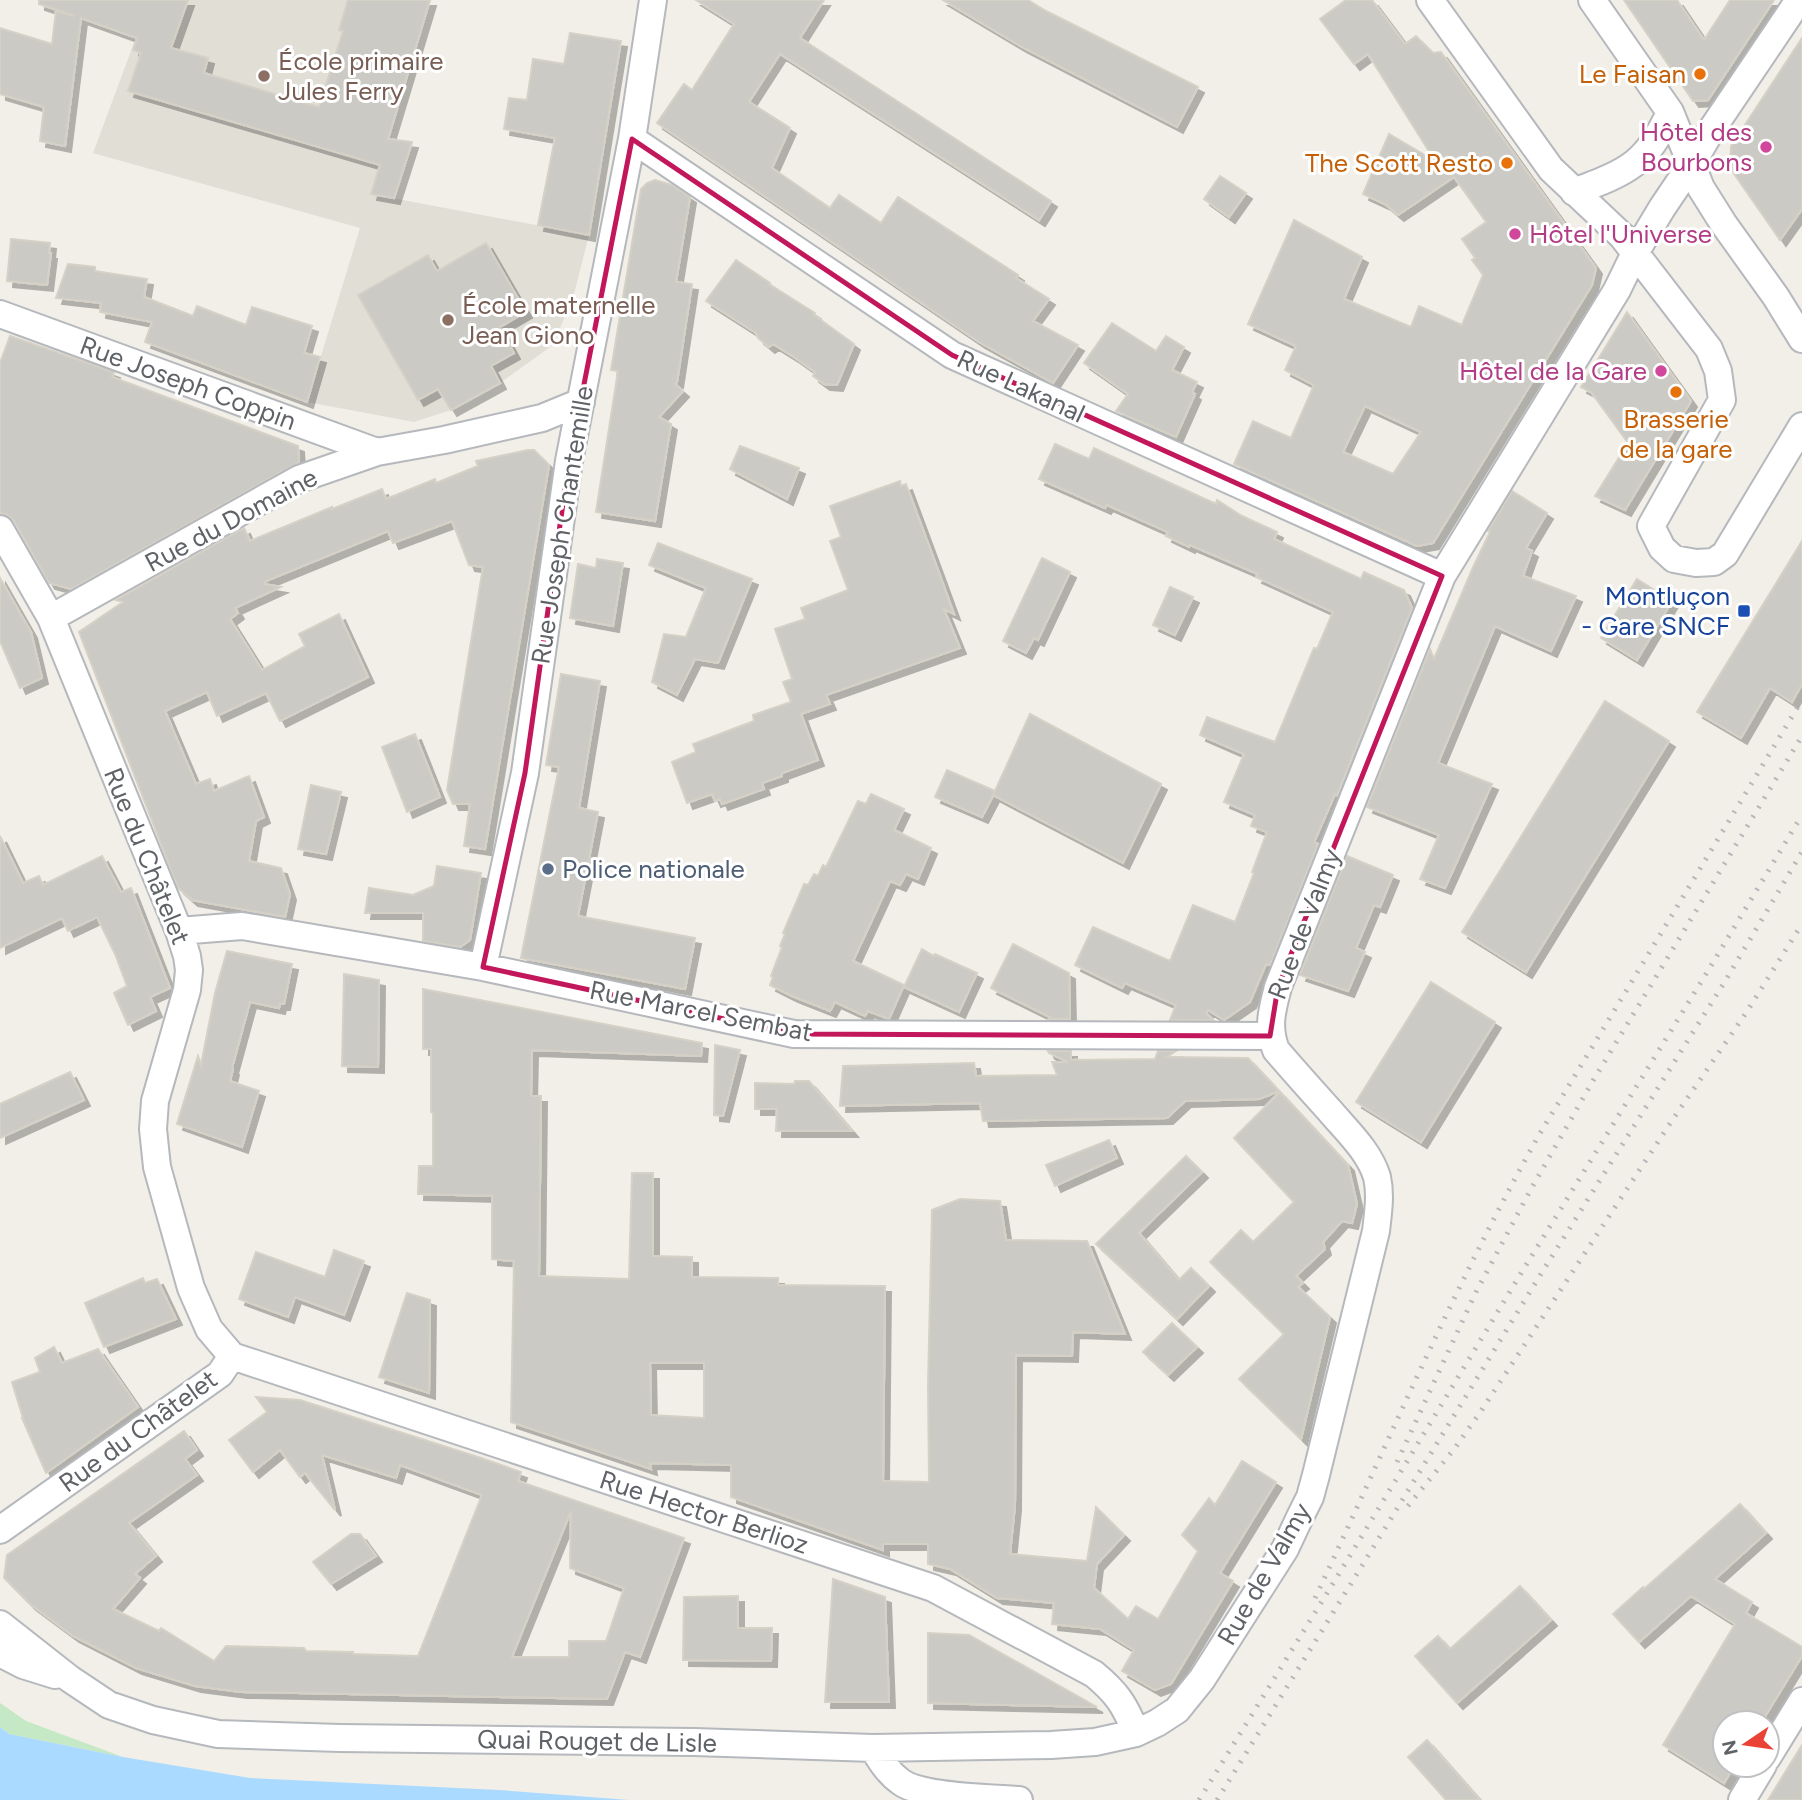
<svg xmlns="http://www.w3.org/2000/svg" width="1802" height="1800" viewBox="0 0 1802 1800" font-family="Figtree,sans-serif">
<defs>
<filter id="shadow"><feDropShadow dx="6" dy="6" stdDeviation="0" flood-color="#0004"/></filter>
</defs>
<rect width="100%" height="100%" fill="#f1efe8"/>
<path fill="#e1ded6" d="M 150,0 L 431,0 L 371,194 L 589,235 L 574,294 L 553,345 L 500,383 L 451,410 L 414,422 L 307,402 L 360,228 L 93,153 Z"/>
<path fill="#c5e8c5" d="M 0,1703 L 26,1721 L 123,1757 L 9,1734 L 0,1727 Z"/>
<path fill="#aadaff" d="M 0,1727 L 9,1734 L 123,1757 L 250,1778 L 499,1790 L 629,1800 L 0,1800 Z"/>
<path fill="#cccac5" stroke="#d6d1c6" stroke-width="2" fill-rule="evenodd" filter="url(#shadow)" d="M 39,0 L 188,0 L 171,48 L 208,58 L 204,73 L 319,107 L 343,31 L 339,30 L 348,0 L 430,0 L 388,139 L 412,142 L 394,198 L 371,194 L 380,165 L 128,91 L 141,53 L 133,50 L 137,38 L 81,18 L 65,146 L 40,141 L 44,107 L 0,94 L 0,28 L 52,44 L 56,11 L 75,16 L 39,4 Z
M 696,0 L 824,0 L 800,38 L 1051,201 L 1039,220 L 780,54 L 749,102 L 790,128 L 772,168 L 830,208 L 839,195 L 881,223 L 898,197 L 1018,275 L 1016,278 L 1049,299 L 1033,321 L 1078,345 L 1053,383 L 979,342 L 657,123 L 684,84 L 692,90 L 734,24 Z
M 943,0 L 1028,0 L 1046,11 L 1198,87 L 1177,127 L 1022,47 Z
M 1346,0 L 1372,0 L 1405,44 L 1416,36 L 1433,53 L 1441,52 L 1596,268 L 1592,285 L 1433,543 L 1417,546 L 1234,464 L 1253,421 L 1291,438 L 1314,385 L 1285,370 L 1296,346 L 1248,324 L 1294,220 L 1362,257 L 1344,299 L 1411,327 L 1419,306 L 1462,325 L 1483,275 L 1472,260 L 1475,258 L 1462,239 L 1486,222 L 1454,177 L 1398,215 L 1385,204 L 1363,194 L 1389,134 L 1435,161 L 1368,54 L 1354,64 L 1320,19 ZM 1365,406 L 1421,432 L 1393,474 L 1343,452 Z
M 1624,0 L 1677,0 L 1704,40 L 1730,0 L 1774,0 L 1708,100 L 1693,101 Z
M 570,33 L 621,41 L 589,235 L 538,225 L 555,138 L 504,129 L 509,98 L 527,100 L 533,59 L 564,64 Z
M 1802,38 L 1802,209 L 1780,240 L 1730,168 L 1731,146 Z
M 1220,176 L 1246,193 L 1229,217 L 1204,199 Z
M 655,180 L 672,185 L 690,197 L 676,282 L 692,284 L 677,382 L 675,384 L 683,391 L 659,417 L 671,424 L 655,521 L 596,512 L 618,371 L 611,370 L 638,207 L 641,189 L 647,183 Z
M 11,239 L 50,243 L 49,253 L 51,253 L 47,285 L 7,281 Z
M 486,243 L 526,312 L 500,327 L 514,353 L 491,366 L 500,383 L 451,410 L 438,389 L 418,400 L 358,295 L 428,255 L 437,271 Z
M 736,260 L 770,283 L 769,284 L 815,313 L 814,315 L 854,344 L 837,385 L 824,384 L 813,376 L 815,372 L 794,357 L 773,344 L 769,347 L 758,338 L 756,333 L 706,301 Z
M 68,264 L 95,267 L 95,271 L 147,279 L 144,297 L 193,316 L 197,306 L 246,325 L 252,307 L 312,326 L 304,353 L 320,357 L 307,402 L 145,342 L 152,322 L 100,312 L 101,303 L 56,298 Z
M 1627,312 L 1691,401 L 1625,510 L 1595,496 L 1628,443 L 1591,392 L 1581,387 Z
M 1112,323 L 1156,351 L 1166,336 L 1184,347 L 1172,370 L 1197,382 L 1192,392 L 1195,394 L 1176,437 L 1116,411 L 1128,394 L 1084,363 Z
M 10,336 L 114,372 L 112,377 L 298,446 L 299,462 L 71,589 L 49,583 L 14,521 L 7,515 L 0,513 L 0,363 Z
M 1055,444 L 1089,459 L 1094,448 L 1216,504 L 1217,500 L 1242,516 L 1277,532 L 1274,539 L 1361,579 L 1364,572 L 1404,590 L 1412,608 L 1337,795 L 1335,794 L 1315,840 L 1315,842 L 1318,844 L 1270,965 L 1266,964 L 1250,1002 L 1224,1020 L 1208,1010 L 1206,1013 L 1213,1020 L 1170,1020 L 1176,1005 L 1125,983 L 1122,988 L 1075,965 L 1093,927 L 1170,961 L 1193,905 L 1235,922 L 1254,873 L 1252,872 L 1267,832 L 1251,826 L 1255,815 L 1224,802 L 1244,754 L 1200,735 L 1207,717 L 1275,742 L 1314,648 L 1317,649 L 1333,612 L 1256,577 L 1258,574 L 1190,545 L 1189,547 L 1166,536 L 1168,532 L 1107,505 L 1105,508 L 1039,479 Z
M 740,446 L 799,468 L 787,499 L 730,469 Z
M 528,450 L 534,450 L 549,465 L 485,849 L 464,846 L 470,804 L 453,804 L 447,790 L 483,567 L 469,565 L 452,521 L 393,543 L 388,531 L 266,581 L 264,584 L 281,587 L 235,608 L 238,613 L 230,619 L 262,670 L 305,646 L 299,634 L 339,614 L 368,677 L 280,721 L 266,693 L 217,716 L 207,692 L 165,711 L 196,784 L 210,779 L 214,791 L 249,776 L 264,817 L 256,821 L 249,861 L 281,868 L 290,894 L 285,917 L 192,900 L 178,888 L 79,632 L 123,602 L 116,600 L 244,528 L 250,541 L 332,507 L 332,509 L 382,489 L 386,499 L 435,479 L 436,483 L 478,466 L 476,461 Z
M 900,481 L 901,486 L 906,484 L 938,570 L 954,614 L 944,609 L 960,648 L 826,695 L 830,704 L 801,714 L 818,760 L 782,773 L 782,776 L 762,783 L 764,789 L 722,804 L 720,799 L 715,801 L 712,794 L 687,803 L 672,762 L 696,752 L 693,744 L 754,721 L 753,715 L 791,702 L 783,682 L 792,679 L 775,629 L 805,619 L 801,608 L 848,590 L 830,541 L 841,537 L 830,506 Z
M 1512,491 L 1547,513 L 1526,548 L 1532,551 L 1523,576 L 1576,596 L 1551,651 L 1495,626 L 1438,763 L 1492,784 L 1445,888 L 1420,879 L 1439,835 L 1367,807 L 1430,649 L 1434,659 L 1474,565 L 1490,532 L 1488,531 Z
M 1802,541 L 1802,684 L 1792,702 L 1770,688 L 1741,738 L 1697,712 Z
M 658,543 L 752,579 L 718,663 L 695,659 L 677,695 L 652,682 L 664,634 L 686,637 L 706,588 L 649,565 Z
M 1042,558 L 1070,572 L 1038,640 L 1034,638 L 1026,653 L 1003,641 Z
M 597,559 L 623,563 L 613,626 L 570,618 L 578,564 L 596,568 Z
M 0,578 L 31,632 L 42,678 L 20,688 L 0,641 Z
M 1637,579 L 1672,601 L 1637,660 L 1601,638 Z
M 1170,587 L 1193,597 L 1175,635 L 1153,625 Z
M 561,674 L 600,681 L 579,808 L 598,812 L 578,916 L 695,938 L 685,989 L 521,958 L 559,767 L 546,765 Z
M 1605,701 L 1669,741 L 1526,972 L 1462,932 Z
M 1030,714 L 1161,784 L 1123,863 L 993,795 L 995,792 L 982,817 L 935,797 L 947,770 L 995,791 Z
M 415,734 L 440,797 L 407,812 L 382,747 Z
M 311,785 L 341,792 L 326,854 L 298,849 Z
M 871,794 L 904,809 L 894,830 L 931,848 L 918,879 L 906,874 L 900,885 L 890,881 L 853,961 L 904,985 L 889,1019 L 868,1011 L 865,1016 L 835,1002 L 830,1011 L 792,996 L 770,985 L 773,977 L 771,976 L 782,947 L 780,946 L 785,934 L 783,933 L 804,884 L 808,885 L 814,874 L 818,876 L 823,865 L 826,867 L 858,801 L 866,804 Z
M 0,836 L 23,883 L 39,876 L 43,885 L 102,856 L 121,892 L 131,888 L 170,988 L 150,997 L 156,1011 L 128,1025 L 114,993 L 127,986 L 115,954 L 97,917 L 68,931 L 62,918 L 0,948 Z
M 1347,856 L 1393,875 L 1380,907 L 1374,905 L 1356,948 L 1365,952 L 1348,991 L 1300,975 Z
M 437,866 L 481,873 L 470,940 L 460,947 L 423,941 L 423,913 L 365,913 L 369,888 L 413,895 L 434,886 Z
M 1013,944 L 1069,973 L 1070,1019 L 1049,1019 L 1050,1017 L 991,988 Z
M 922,949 L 934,956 L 935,954 L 977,973 L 959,1012 L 904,987 Z
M 227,951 L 292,964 L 284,1004 L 280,1004 L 279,1008 L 250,1002 L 232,1068 L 233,1069 L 230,1081 L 259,1091 L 242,1147 L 177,1124 L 198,1056 L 201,1065 L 215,993 Z
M 344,974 L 379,980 L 378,1067 L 342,1066 Z
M 1431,982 L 1495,1022 L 1421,1142 L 1356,1102 Z
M 423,989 L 702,1043 L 701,1056 L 532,1050 L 531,1096 L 541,1096 L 539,1276 L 629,1279 L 632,1173 L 653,1173 L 653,1256 L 692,1257 L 692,1277 L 778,1278 L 778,1285 L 885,1286 L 883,1481 L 929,1482 L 928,1385 L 932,1210 L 960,1199 L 1000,1201 L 1006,1240 L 1087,1241 L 1125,1334 L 1073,1332 L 1072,1356 L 1016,1355 L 1015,1505 L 1010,1554 L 1087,1561 L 1096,1507 L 1124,1535 L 1097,1564 L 1094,1588 L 1128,1619 L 1136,1606 L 1158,1619 L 1198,1551 L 1182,1535 L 1209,1498 L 1215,1505 L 1242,1461 L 1276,1482 L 1220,1573 L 1233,1581 L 1171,1684 L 1155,1690 L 1122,1671 L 1134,1650 L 1100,1629 L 1052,1624 L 1054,1603 L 997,1598 L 950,1569 L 928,1564 L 928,1544 L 883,1544 L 883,1550 L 731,1497 L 731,1465 L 650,1463 L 651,1469 L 511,1422 L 514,1261 L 492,1259 L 492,1196 L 418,1194 L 419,1166 L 433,1166 L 433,1113 L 431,1112 L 431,1049 L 423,1049 ZM 650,1363 L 704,1363 L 704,1418 L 651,1415 Z
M 715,1045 L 740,1050 L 723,1116 L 714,1115 Z
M 1048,1051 L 1071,1051 L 1071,1060 L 1155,1059 L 1158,1051 L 1176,1051 L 1167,1057 L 1248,1058 L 1279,1091 L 1259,1099 L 1185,1101 L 1167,1118 L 983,1121 L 980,1103 L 840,1106 L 843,1066 L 974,1063 L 976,1076 L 1057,1075 L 1052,1062 L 1068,1062 L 1049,1053 Z
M 70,1072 L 84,1100 L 0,1138 L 0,1104 Z
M 795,1081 L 809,1081 L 852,1131 L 776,1131 L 777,1109 L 755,1109 L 755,1083 L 794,1084 Z
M 1280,1092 L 1348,1165 L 1357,1204 L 1352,1223 L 1342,1221 L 1323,1242 L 1325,1249 L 1296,1276 L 1303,1283 L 1298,1287 L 1330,1317 L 1301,1439 L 1239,1379 L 1284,1334 L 1210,1262 L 1241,1230 L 1253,1242 L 1294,1202 L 1234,1138 Z
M 1109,1140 L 1117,1158 L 1055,1186 L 1046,1165 Z
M 1186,1156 L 1202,1172 L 1139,1233 L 1179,1280 L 1191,1268 L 1209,1286 L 1177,1319 L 1096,1244 Z
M 334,1250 L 364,1261 L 344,1315 L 295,1297 L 288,1317 L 239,1299 L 256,1252 L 325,1277 Z
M 143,1278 L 145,1283 L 157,1279 L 176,1319 L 104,1347 L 85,1303 Z
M 407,1293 L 430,1300 L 429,1393 L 379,1377 Z
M 1172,1323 L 1197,1347 L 1168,1375 L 1143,1352 Z
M 54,1347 L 62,1363 L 98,1349 L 138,1407 L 46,1473 L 22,1418 L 23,1418 L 12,1382 L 40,1372 L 35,1358 Z
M 256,1397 L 300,1400 L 481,1458 L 521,1472 L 518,1481 L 684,1538 L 640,1657 L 625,1652 L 607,1699 L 241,1692 L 195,1686 L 136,1668 L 73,1636 L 30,1604 L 4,1578 L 7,1555 L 184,1431 L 197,1450 L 185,1459 L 197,1475 L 129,1523 L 156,1556 L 135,1574 L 140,1578 L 113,1609 L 159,1631 L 161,1628 L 214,1661 L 226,1646 L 304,1648 L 306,1651 L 353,1652 L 353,1654 L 418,1656 L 482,1495 L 400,1465 L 396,1478 L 322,1455 L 335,1510 L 305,1473 L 300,1477 L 280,1450 L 253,1472 L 229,1440 L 267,1412 ZM 571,1511 L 570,1568 L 624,1588 L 606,1641 L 569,1641 L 569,1657 L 512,1657 Z
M 1740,1504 L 1766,1533 L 1715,1579 L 1752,1602 L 1746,1613 L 1802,1647 L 1802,1656 L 1761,1723 L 1725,1723 L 1725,1765 L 1735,1765 L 1724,1783 L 1663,1745 L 1735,1624 L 1691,1596 L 1639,1642 L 1613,1614 L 1643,1587 L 1644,1589 Z
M 351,1534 L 360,1534 L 376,1556 L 331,1584 L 313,1562 Z
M 833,1579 L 885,1597 L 889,1702 L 825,1702 Z
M 1520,1586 L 1551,1620 L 1457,1703 L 1415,1656 L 1438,1636 L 1450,1649 Z
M 738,1596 L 738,1628 L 772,1628 L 771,1661 L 683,1660 L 684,1597 Z
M 928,1633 L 969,1635 L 1097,1707 L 928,1703 Z
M 1427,1740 L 1480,1800 L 1446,1800 L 1408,1757 Z
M 1802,1745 L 1802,1800 L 1768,1800 Z"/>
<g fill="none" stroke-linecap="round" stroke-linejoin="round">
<defs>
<path id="street" d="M 1430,0 L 1551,169 L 1622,236 L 1709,349 L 1718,371 L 1722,400 L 1651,526 L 1662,548 L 1674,559 L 1696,563 L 1714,562 L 1725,554 L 1802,426
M 1592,0 L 1670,112 L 1701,188 L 1723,223 L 1776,297 L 1802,339
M 632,139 L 952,355 L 1442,576
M 1574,192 C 1626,172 1647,165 1670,112
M 0,314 L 377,452
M 0,529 L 51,618 L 179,931 L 187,956 L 189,970 L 187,990 L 155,1101 L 153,1129 L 157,1167 L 191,1288 L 209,1329 L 232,1356
M 51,618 L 299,479 L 377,452 L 444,440 L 542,418 L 581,402
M 179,931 L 242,926 L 483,967 L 794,1034 L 1270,1036
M 483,967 L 525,773 L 569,461 L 632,139 L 653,0
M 232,1356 L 933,1588 L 1094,1674 C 1117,1693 1125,1705 1136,1733
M 0,1530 L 220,1374 L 232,1356
M 0,1624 L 70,1679 L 109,1705 L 153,1720 L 218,1734 L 340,1738 L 694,1742 L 873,1748 L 1051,1745 L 1095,1742 L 1136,1733 L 1157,1723 L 1177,1710 L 1202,1679 L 1285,1549 L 1300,1517 L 1310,1497 L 1316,1475 L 1376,1231 C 1378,1213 1381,1195 1377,1177 C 1369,1151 1347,1131 1330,1111 C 1312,1091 1294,1071 1276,1050 C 1267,1027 1272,1010 1278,987 L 1442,576 L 1617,290 L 1635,253 L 1662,208 L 1691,165 L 1712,129 L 1799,0
M 0,1653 L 23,1665 L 55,1675
M 873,1748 C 881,1761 888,1773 901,1782 C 921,1797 991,1798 1019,1800
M 1767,1758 L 1802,1701
M 1742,1800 L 1763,1765"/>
</defs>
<use href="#street" stroke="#b5b8bc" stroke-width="30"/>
<use href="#street" stroke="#fff" stroke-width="26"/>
<path stroke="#b6b7b8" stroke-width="5" stroke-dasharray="2 9" stroke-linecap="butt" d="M 1397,1462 L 1475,1294 L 1531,1189 L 1594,1079 L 1802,736
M 1408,1506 L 1455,1448 L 1481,1411 L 1673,1119 L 1746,1013 L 1802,924
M 1315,1598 C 1388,1443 1455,1284 1539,1135 L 1802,700
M 1199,1800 L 1337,1577 L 1523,1270 L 1706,974 L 1802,815
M 1217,1800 L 1352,1582 L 1539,1277 L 1724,983 L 1802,852"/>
</g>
<path fill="none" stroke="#c2185b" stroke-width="5" stroke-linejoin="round" d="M 632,139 L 952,355 L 1442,576 L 1278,987 L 1270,1036 L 794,1034 L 483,967 L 525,773 L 569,461 Z"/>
<g fill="#e8710a" stroke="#fff" stroke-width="2.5">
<circle cx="1700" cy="74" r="7"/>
<circle cx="1507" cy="163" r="7"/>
<circle cx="1676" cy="392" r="7"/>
</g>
<g fill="#8d6e63" stroke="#fff" stroke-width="2.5">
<circle cx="264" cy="76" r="7"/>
<circle cx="448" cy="320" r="7"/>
</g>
<g fill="#d1479c" stroke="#fff" stroke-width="2.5">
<circle cx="1766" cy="147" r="7"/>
<circle cx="1515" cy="234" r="7"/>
<circle cx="1661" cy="371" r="7"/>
</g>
<rect fill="#1a4fb4" stroke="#fff" stroke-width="2.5" x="1737" y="604" width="14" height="14" rx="3.5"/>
<circle fill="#5c6f8a" stroke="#fff" stroke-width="2.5" cx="548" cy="869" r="7"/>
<g text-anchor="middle" stroke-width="6" stroke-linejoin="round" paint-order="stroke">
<g font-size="26" fill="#785e54" stroke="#fff" text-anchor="start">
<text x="278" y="70">École primaire<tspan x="278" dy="30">Jules Ferry</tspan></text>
<text x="462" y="314">École maternelle<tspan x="462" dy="30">Jean Giono</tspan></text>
</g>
<g font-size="26" fill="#c56008" stroke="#fff" text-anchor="end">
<text x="1686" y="83">Le Faisan</text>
<text x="1493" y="172">The Scott Resto</text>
<text x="1676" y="428" text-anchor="middle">Brasserie<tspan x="1676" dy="30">de la gare</tspan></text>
</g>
<g font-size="26" fill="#b23c85" stroke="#fff" text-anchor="end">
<text x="1752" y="141">Hôtel des<tspan x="1752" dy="30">Bourbons</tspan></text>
<text x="1529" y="243" text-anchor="start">Hôtel l'Universe</text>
<text x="1647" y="380">Hôtel de la Gare</text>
</g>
<g font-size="26" fill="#5f6368" stroke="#fff">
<text transform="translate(188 383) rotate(20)" y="9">Rue Joseph Coppin</text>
<text transform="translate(1021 386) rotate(25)" y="9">Rue Lakanal</text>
<text transform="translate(231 520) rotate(-28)" y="9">Rue du Domaine</text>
<text transform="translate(562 525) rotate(-81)" y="9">Rue Joseph Chantemille</text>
<text transform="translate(147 856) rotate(68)" y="9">Rue du Châtelet</text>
<text transform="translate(1304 924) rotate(-69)" y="9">Rue de Valmy</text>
<text transform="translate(701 1011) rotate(11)" y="9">Rue Marcel Sembat</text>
<text transform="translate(138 1431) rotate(-36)" y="9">Rue du Châtelet</text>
<text transform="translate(704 1512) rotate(18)" y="9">Rue Hector Berlioz</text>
<text transform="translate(1264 1574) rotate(-60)" y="9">Rue de Valmy</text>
<text transform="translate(597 1741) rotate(1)" y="9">Quai Rouget de Lisle</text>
</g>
<g font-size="26" fill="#164399" stroke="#fff" text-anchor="end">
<text x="1730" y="605">Montluçon<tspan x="1730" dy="30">- Gare SNCF</tspan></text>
</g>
<g font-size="26" fill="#4e5e75" stroke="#fff" text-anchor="start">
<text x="562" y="878">Police nationale</text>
</g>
</g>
<g transform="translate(1746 1744) rotate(257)"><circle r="33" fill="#ffffff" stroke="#bfc1c3" stroke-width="2"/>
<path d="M0-5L12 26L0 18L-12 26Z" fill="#ea4335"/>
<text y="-10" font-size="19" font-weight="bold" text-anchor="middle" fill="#5f6368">N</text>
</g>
</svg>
